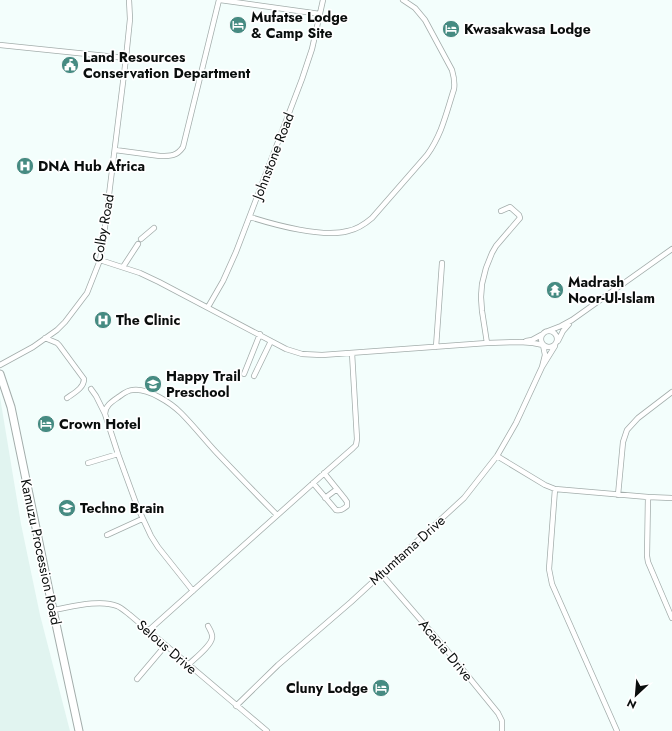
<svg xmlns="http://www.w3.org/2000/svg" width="672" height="731" viewBox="0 0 672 731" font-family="Jost,sans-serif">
<rect width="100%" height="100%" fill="#f3fefc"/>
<path fill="#e1f4f0" d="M 0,397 L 21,524 L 40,615 L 70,731 L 0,731 Z"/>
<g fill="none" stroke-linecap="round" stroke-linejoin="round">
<defs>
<path id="minor" d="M 220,0 L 320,14
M 0,45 L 126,58
M 115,150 L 160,156 C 171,156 177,156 183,147 L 219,0
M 250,217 C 275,225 323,238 348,231 C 358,229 365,224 372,218 L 427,155 C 442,134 446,114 454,89 C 455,83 454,77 452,70 L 425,20 L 415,8 L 403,0
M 141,239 L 154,228
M 100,260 L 140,273 L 159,282 L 286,349 L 302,354 L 322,355 L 487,343 L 520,342 L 533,343 L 543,345 L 545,355 L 542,367
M 123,267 L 138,244
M 208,307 L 223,281 L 236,252 L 302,79 L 312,49 L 323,0
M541 339a8 8 0 1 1 16 0a8 8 0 1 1-16 0Z
M 548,331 L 561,326 L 572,320 L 672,249
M 45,338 L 57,343 L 59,345 L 84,379 C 84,388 74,393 67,398
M 526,341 L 532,340 L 543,334
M 558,341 L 563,331 L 569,324
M 487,343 L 482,311 L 481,297 L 482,284 L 486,268 L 492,253 L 496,246 L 520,218 L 519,215 L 510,207 L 501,211
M 436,347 L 442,263
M 0,365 L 33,347 L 57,330 L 65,322 L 87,293 L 100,260 L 103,243 L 126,58 L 130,19 L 129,0
M 244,374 L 260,334
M 254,376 L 271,341
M 91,389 L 96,396 L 105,414
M 497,456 L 545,485 L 555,489 L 648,497 L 672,498
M 88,463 L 118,454
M 313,483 L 336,510 C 341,511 343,509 347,506 L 347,502 L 345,499 L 324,473
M 555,489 L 549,569 L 552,584 L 617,731
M 618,495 L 623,442 L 627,430 L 638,418 L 672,392
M 648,497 L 647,556 L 648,562 L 672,618
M 325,498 L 337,489
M 107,535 L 142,519
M 381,574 L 445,648 L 498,713 L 502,721 L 502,731
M 193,591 L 158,547 L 151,536 L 137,506 L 118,454 L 105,414 C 105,405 113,401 120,396 C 124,393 128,390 133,390 C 148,388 171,403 181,413 C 193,425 204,439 216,452 C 236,473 256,494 277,515
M 53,610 C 71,607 100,599 117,606 C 122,608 126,612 130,615 L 267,731
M 148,631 L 320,477 L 353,448 L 356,445 L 357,439 L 352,353
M 188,665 C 194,659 211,646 212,638 C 213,634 210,630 208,626
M 137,679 L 165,646
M 236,706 L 278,665 L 351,602 L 464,498 L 497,456 L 516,423 L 542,367 L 555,346"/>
<path id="trunk" d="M 0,374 L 11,407 L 53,610 L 79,731"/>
</defs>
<use href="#minor" stroke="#a3adab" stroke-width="6"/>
<use href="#trunk" stroke="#a3adab" stroke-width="9"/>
<use href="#minor" stroke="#fff" stroke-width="4.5"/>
<use href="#trunk" stroke="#fff" stroke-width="7"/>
</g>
<defs>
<symbol id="hotel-disc" viewBox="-11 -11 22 22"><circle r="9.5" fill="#468b82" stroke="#fff"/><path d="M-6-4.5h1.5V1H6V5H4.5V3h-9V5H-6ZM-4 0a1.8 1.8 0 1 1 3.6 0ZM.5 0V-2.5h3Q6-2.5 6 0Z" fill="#fff"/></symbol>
<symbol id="civic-disc" viewBox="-11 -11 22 22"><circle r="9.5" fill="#468b82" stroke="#fff"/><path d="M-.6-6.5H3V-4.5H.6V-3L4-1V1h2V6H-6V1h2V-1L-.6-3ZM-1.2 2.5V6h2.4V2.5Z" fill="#fff"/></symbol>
<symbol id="hospital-disc" viewBox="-11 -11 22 22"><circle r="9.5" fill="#468b82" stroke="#fff"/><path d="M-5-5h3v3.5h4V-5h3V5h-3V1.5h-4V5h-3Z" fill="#fff"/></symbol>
<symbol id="temple-disc" viewBox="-11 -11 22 22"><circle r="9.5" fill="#468b82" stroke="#fff"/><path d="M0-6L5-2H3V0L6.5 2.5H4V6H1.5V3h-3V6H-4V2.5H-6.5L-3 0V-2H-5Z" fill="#fff"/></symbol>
<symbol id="school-disc" viewBox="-11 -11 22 22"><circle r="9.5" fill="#468b82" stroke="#fff"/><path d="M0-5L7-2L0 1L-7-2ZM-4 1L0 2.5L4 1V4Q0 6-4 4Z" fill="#fff"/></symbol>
<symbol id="university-disc" viewBox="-11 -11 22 22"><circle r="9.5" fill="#468b82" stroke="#fff"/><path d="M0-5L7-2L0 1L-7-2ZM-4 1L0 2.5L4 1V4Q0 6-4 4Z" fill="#fff"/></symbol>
</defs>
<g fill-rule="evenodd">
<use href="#hotel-disc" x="228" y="15" width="20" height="20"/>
<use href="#hotel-disc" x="441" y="19" width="20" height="20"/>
<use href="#civic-disc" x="60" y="55" width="20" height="20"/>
<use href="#hospital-disc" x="15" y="156" width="20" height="20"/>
<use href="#temple-disc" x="545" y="280" width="20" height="20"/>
<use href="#hospital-disc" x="93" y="310" width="20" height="20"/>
<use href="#school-disc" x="143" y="374" width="20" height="20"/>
<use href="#hotel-disc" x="36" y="414" width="20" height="20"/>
<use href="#university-disc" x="57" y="498" width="20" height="20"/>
<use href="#hotel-disc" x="371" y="678" width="20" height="20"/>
</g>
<g text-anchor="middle" stroke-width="3.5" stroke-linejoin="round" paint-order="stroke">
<g font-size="14" font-weight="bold" fill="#0a0e0d" stroke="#fff" text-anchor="start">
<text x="251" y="22">Mufatse Lodge<tspan x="251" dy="16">&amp; Camp Site</tspan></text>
<text x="464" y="34">Kwasakwasa Lodge</text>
<text x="83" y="62">Land Resources<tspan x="83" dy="16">Conservation Department</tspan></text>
<text x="38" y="171">DNA Hub Africa</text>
<text x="568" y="287">Madrash<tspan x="568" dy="16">Noor-Ul-Islam</tspan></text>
<text x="116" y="325">The Clinic</text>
<text x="166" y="381">Happy Trail<tspan x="166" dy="16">Preschool</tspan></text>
<text x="59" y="429">Crown Hotel</text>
<text x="80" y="513">Techno Brain</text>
<text x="368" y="693" text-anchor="end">Cluny Lodge</text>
</g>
<g font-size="14" fill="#0a0e0d" stroke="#fff">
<text transform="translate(273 156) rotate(-69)" y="5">Johnstone Road</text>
<text transform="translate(103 228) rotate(-80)" y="5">Colby Road</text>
<text transform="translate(407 550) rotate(-42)" y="5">Mtumtama Drive</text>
<text transform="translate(41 552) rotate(78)" y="5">Kamuzu Procession Road</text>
<text transform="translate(167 647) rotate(41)" y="5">Selous Drive</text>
<text transform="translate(446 650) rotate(50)" y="5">Acacia Drive</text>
</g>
</g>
<g transform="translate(636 695) rotate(206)" stroke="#ffffff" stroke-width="3" paint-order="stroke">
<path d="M0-3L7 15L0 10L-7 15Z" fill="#0a0e0d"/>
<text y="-6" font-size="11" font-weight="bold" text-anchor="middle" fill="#0a0e0d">N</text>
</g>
</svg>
